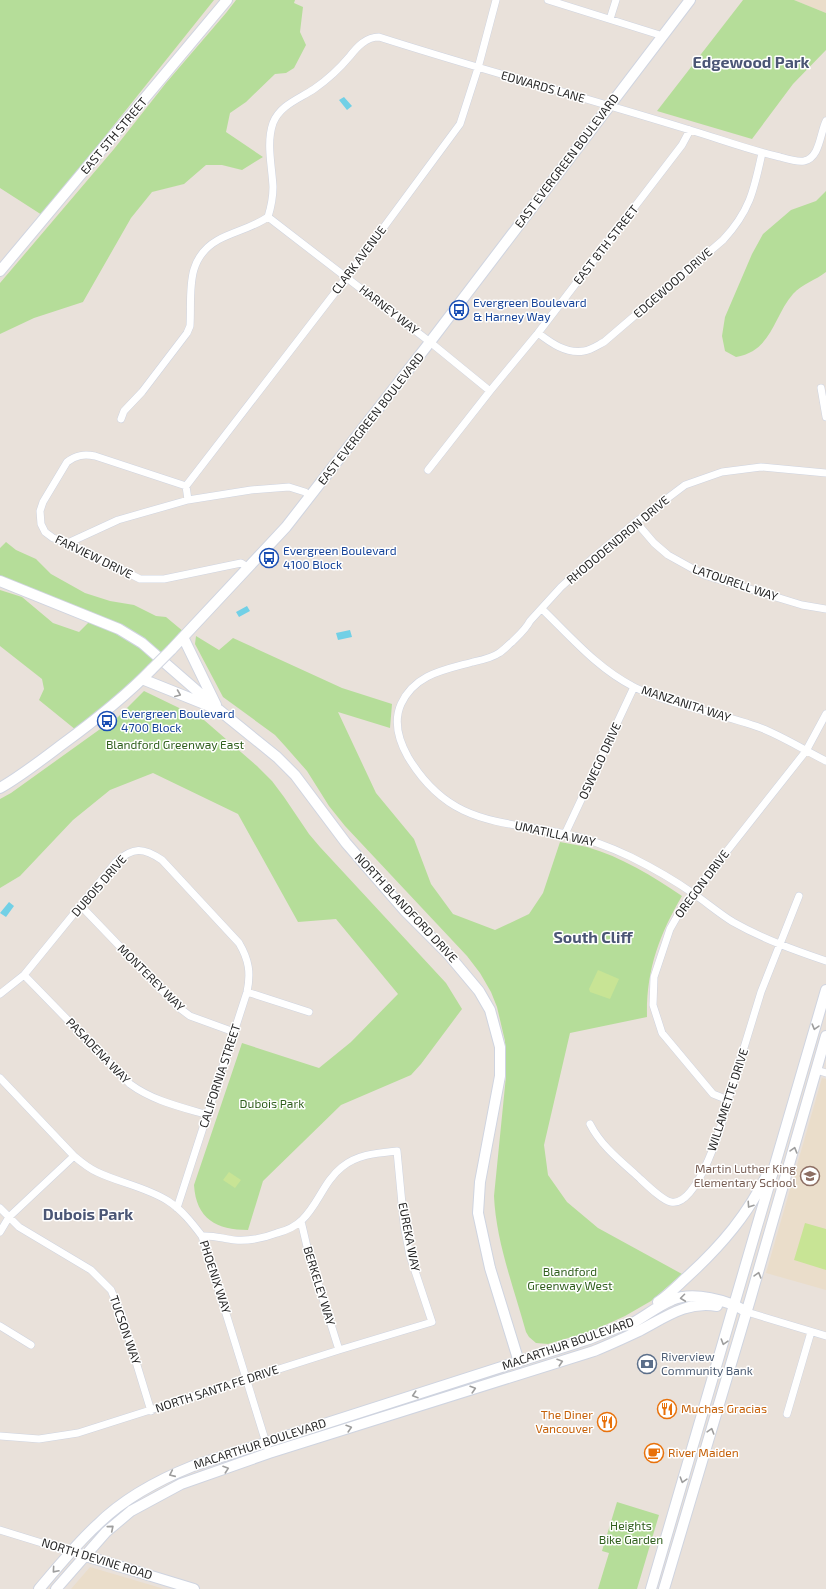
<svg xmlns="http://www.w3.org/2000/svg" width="826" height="1589" viewBox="0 0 826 1589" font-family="'Exo 2',sans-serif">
<rect width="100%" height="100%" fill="#e9e1da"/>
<path fill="#eaddca" d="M 794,0 L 826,0 L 826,13 Z
M 822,1078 L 826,1079 L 826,1290 L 766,1273 Z
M 90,1567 L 161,1588 L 163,1589 L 71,1589 Z"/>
<path fill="#b5dd99" d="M 0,0 L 214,0 L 42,215 L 0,188 Z
M 236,0 L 295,0 L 294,3 L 303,7 L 300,32 L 306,45 L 294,68 L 286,73 L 275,74 L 246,102 L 230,113 L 226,132 L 263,157 L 242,170 L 222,165 L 206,165 L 184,184 L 152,192 L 131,218 L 83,302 L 34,318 L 0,334 L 0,283 L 114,149 L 166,83 L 226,13 Z
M 743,0 L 794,0 L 826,13 L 826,50 L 793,84 L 752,139 L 657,111 Z
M 826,191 L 826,272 C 816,280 802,284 793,294 C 773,317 772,351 736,357 L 725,351 L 722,336 L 725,317 L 752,254 L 763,234 L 791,210 L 816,201 Z
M 6,542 L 16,550 L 36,559 L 51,574 L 85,593 L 110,601 L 134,605 L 156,616 L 166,617 L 184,632 L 162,653 L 149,644 L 0,577 L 0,548 Z
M 0,590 L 22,597 L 53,623 L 79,632 L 89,622 L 122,635 L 159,659 L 76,730 L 39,700 L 44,689 L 42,679 L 0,646 Z
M 196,636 L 219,650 L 233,638 L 342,688 L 392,704 L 390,728 L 338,712 L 376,793 L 414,839 L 431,884 L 453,914 L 495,930 L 529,914 L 543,893 L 560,842 C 569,844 578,845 587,847 C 622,857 652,876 682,896 C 659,935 646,971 647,1017 L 570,1033 L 544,1145 L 548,1175 L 567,1202 L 598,1228 L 682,1274 L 651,1301 L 625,1316 L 592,1331 L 548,1344 L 536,1343 L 529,1337 L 526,1332 C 514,1288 496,1242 494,1196 L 506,1076 L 505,1041 L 497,1007 L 491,992 L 480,973 L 467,956 L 345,826 L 329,806 L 307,771 L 285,746 L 275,735 L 223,697 L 195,644 Z
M 144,691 L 204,720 L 257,766 L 272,781 L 284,797 L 309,834 L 320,847 L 446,983 L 462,1009 L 421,1064 L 411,1075 L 341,1105 L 263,1181 L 248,1230 C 217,1230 196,1219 194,1185 L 242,1043 L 319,1068 L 351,1042 L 398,994 L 336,919 L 298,922 L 238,814 L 153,773 L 110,790 L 73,820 L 20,876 L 0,888 L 0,799 L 11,793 L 103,727 L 110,725 Z
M 617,1502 L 659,1515 L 637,1589 L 598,1589 L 609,1553 L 602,1551 Z"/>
<path fill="#c8e495" d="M 598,970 L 619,979 L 610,999 L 590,992 L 589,989 Z
M 229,1172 L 241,1180 L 235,1188 L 223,1180 Z
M 805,1223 L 826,1229 L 826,1270 L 794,1260 Z"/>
<path fill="#72d0e6" d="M 344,97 L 352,106 L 347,110 L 339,100 Z
M 247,606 L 250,611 L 239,617 L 236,612 Z
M 350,630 L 352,637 L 338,640 L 336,633 Z
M 9,902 L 14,906 L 6,917 L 0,913 Z"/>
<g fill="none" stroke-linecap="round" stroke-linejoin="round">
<defs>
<path id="street" d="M 548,0 L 663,36
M 610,19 L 616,0
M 268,217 L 430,342 L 490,391
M 538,333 C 551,343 566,354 584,351 C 591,350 598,345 604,342 L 723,240 C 750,211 754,190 762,153
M 821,388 L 826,417
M 121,419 L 124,411 L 142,392 L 187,333 L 190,326 C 192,294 184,259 218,240 C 235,231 252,228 268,217 C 271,207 273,197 273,187 C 272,166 266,143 273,123 C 280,105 299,99 314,89 C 327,80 340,68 350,56 C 357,47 366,37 379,37 C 482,70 587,98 690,130 C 720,139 749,150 780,157 C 787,159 796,162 804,161 C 820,158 820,133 826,121
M 428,470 L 490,391 L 538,333 L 682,145 L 690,130
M 826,473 L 761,467 L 722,472 L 685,485 L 636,522 L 594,557 L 561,587 L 530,621 C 526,629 519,635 512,642 C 508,645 504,650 499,653 C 492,658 482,660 473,662 C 444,670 415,674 401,704 C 393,722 399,741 408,757 C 449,825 497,820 566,834 C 589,839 610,847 631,857 C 653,868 674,880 694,894 C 707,903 720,914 733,922 C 763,939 794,950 826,961
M 186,486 L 95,456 C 84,454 76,455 67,462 L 43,502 L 40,511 L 41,524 L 45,532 L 53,538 L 68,543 L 140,579 L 164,579 L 241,563 L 249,568
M 188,500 L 186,486 L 347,277 L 460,124 L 478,68 L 496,0
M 636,522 L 654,543 L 668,555 L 704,575 L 802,605 L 826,609
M 68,543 L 118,520 L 188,500 L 251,490 L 289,487 L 305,492 L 310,496
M 542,609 C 571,637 597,668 634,687 C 673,706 720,713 761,728 C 784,737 804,750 826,761
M 565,834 L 634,687
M 81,906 L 178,1007 L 190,1016 L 234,1032
M 24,975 L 130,1084 C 153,1101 181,1107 208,1115
M 247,992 L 309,1012
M 0,994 L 24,975 L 116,862 C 133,847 143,847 162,860 L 239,943 C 249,960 251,973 247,992 L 177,1208
M 816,1070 L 826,1073
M 0,1078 L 74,1156 C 81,1162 88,1168 97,1172 C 120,1183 146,1187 168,1201 C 182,1210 192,1223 202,1236 L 267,1446
M 728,1100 L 713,1094 L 662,1033 L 653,1005 L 654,977 L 670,929 L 682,908 L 806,751 L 826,714
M 590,1124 C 600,1144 618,1159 635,1174 C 643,1181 661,1200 671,1202 C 698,1208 724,1119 728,1100 L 761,992 L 799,896
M 0,1208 L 19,1227 L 91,1270 L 111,1290 L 122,1316 L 151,1411
M 301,1221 L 308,1251 L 339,1350
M 0,1232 L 9,1217 L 74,1156
M 747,1312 L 826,1336
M 0,1326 L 31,1345
M 787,1414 L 811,1332
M 0,1436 L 39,1439 L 78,1433 L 339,1350 L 432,1322 L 410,1256 L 404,1225 L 397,1151 C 378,1153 358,1154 342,1167 C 324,1181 318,1205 302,1220 C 296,1226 285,1231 277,1233 C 264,1238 249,1241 235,1240 C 224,1239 214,1235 202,1236
M 0,1530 L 71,1552"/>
<path id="secondary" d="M 0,271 L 227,0
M 0,581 L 119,629 L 142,643 L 219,710 L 277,757 L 295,775 L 346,843 L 405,911 L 448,954 L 479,991 L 490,1010 L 500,1047 L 500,1076 L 480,1182 L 478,1213 L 490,1268 L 519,1362
M 183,637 L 216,705
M 171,650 L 286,527 L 430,342 L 690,0
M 142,679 L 212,707
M 0,788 C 21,776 40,761 60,746 C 93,722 124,698 152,669
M 658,1302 C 669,1295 678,1285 688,1276 C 722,1245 748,1214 768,1173
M 79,1554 L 194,1589
M 39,1589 C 58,1567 76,1544 97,1525 C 124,1498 158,1480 193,1466 L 589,1339 L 621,1326 L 629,1325 C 643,1318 657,1306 672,1300 C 693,1291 728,1300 747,1312
M 56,1589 L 106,1532 L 131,1511 L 181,1484 L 269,1453 L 594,1351 C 609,1345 624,1338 639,1331 C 666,1317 686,1301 717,1306
M 651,1589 L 826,990
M 664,1589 L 750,1300 L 826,1036"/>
</defs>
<use href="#street" stroke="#cfd4e0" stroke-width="8"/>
<use href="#secondary" stroke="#cfd4e0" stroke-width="12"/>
<use href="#street" stroke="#fff" stroke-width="7"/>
<use href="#secondary" stroke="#fff" stroke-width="10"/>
<defs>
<path id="secondary-bridge" d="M 152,669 L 171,650"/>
</defs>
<use href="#secondary-bridge" stroke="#cfd4e0" stroke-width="12" stroke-linecap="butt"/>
<use href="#secondary-bridge" stroke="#fff" stroke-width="10"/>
</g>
<defs><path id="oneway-chevron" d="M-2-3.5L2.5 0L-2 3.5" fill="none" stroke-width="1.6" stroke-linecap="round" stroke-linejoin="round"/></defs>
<g stroke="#9e9e9e">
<use href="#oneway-chevron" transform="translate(178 694) rotate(22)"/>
<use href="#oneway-chevron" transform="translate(815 1027) rotate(106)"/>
<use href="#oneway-chevron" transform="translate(794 1150) rotate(-74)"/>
<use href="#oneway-chevron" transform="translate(750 1205) rotate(124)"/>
<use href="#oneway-chevron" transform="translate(758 1275) rotate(-74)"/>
<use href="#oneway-chevron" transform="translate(683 1298) rotate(173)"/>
<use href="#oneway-chevron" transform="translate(724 1342) rotate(107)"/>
<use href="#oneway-chevron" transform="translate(560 1362) rotate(-18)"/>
<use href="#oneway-chevron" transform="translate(473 1389) rotate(-17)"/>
<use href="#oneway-chevron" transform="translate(415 1395) rotate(162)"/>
<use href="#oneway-chevron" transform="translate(349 1428) rotate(-17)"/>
<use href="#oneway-chevron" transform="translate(711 1431) rotate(-73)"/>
<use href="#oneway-chevron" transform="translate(226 1469) rotate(-19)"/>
<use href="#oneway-chevron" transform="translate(172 1474) rotate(156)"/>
<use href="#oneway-chevron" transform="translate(683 1480) rotate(107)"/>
<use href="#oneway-chevron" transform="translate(111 1528) rotate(-40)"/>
<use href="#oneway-chevron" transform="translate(55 1570) rotate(131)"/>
</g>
<defs>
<symbol id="bus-ring" viewBox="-11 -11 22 22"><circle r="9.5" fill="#fff" stroke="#1a4fb4" stroke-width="1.5"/><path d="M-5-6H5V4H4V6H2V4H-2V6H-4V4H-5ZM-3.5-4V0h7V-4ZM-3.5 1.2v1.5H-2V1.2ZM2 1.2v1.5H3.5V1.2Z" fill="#1a4fb4"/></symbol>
<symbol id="school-ring" viewBox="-11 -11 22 22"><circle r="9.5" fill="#fff" stroke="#8d6e63" stroke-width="1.5"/><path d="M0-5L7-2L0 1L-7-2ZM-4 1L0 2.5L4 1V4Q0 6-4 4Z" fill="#8d6e63"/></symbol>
<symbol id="bank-ring" viewBox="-11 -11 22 22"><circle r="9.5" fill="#fff" stroke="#5c6f8a" stroke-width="1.5"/><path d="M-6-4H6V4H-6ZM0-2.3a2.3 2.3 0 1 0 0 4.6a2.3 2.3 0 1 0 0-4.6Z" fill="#5c6f8a"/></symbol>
<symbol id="restaurant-ring" viewBox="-11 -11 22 22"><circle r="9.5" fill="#fff" stroke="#e8710a" stroke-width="1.5"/><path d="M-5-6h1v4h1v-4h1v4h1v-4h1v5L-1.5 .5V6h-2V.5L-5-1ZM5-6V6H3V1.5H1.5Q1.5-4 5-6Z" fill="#e8710a"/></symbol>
<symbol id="cafe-ring" viewBox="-11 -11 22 22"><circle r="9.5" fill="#fff" stroke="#e8710a" stroke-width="1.5"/><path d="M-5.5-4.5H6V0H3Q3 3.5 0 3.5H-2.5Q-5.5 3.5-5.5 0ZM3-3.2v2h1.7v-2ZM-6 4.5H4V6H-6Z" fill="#e8710a"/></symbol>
</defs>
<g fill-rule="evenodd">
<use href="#bus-ring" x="448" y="299" width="22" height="22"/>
<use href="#bus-ring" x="258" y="547" width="22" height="22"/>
<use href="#bus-ring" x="96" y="710" width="22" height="22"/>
<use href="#school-ring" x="799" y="1165" width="22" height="22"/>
<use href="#bank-ring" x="636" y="1353" width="22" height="22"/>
<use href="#restaurant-ring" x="656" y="1398" width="22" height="22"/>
<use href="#restaurant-ring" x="596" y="1411" width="22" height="22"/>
<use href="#cafe-ring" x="643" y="1442" width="22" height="22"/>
</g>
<g text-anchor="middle" stroke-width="3" stroke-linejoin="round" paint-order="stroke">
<g font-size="12" fill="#282828" stroke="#fff">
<text transform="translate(543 87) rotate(16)" y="4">EDWARDS LANE</text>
<text transform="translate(114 136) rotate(-50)" y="4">EAST 5TH STREET</text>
<text transform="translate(567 161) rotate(-53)" y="4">EAST EVERGREEN BOULEVARD</text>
<text transform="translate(606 245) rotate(-52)" y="4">EAST 8TH STREET</text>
<text transform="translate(359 260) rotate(-53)" y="4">CLARK AVENUE</text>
<text transform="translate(673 283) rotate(-41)" y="4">EDGEWOOD DRIVE</text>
<text transform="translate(389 310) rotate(38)" y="4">HARNEY WAY</text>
<text transform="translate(371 419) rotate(-52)" y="4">EAST EVERGREEN BOULEVARD</text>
<text transform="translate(618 540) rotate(-40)" y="4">RHODODENDRON DRIVE</text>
<text transform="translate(94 557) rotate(26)" y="4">FARVIEW DRIVE</text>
<text transform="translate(735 583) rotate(19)" y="4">LATOURELL WAY</text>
<text transform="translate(686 704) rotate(18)" y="4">MANZANITA WAY</text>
<text transform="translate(600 761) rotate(-65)" y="4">OSWEGO DRIVE</text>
<text transform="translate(555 834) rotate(12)" y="4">UMATILLA WAY</text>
<text transform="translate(702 884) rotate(-53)" y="4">OREGON DRIVE</text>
<text transform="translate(99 886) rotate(-49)" y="4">DUBOIS DRIVE</text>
<text transform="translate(406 908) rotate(47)" y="4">NORTH BLANDFORD DRIVE</text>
<text transform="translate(151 978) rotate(45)" y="4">MONTEREY WAY</text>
<text transform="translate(98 1051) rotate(46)" y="4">PASADENA WAY</text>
<text transform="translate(220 1076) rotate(-72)" y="4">CALIFORNIA STREET</text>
<text transform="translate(728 1100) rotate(-72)" y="4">WILLAMETTE DRIVE</text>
<text transform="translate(409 1237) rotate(79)" y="4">EUREKA WAY</text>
<text transform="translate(215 1277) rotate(72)" y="4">PHOENIX WAY</text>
<text transform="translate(319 1286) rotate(73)" y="4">BERKELEY WAY</text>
<text transform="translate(125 1330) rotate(71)" y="4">TUCSON WAY</text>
<text transform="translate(568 1344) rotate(-19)" y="4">MACARTHUR BOULEVARD</text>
<text transform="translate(217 1389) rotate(-18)" y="4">NORTH SANTA FE DRIVE</text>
<text transform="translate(260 1444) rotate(-18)" y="4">MACARTHUR BOULEVARD</text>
<text transform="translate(97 1559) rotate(17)" y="4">NORTH DEVINE ROAD</text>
</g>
<g font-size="12" fill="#164399" stroke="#fff" text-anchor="start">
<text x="473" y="307">Evergreen Boulevard<tspan x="473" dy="14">&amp; Harney Way</tspan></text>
<text x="283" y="555">Evergreen Boulevard<tspan x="283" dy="14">4100 Block</tspan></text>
<text x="121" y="718">Evergreen Boulevard<tspan x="121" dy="14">4700 Block</tspan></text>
</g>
<g font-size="12" fill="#305f1d" stroke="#fff">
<text x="175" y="749">Blandford Greenway East</text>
<text x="272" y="1108">Dubois Park</text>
<text x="570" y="1276">Blandford<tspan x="570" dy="14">Greenway West</tspan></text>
<text x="631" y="1530">Heights<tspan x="631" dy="14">Bike Garden</tspan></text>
</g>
<g font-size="12" fill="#785e54" stroke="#fff" text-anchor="end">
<text x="796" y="1173">Martin Luther King<tspan x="796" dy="14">Elementary School</tspan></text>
</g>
<g font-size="12" fill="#4e5e75" stroke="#fff" text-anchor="start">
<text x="661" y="1361">Riverview<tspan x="661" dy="14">Community Bank</tspan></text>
</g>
<g font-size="12" fill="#c56008" stroke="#fff" text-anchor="start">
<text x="681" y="1413">Muchas Gracias</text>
<text x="593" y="1419" text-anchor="end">The Diner<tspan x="593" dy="14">Vancouver</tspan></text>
<text x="668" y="1457">River Maiden</text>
</g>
<g font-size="16" font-weight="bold" fill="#4b5675" stroke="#fff">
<text x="751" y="68">Edgewood Park</text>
<text x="593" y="943">South Cliff</text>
<text x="88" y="1220">Dubois Park</text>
</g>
</g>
</svg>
